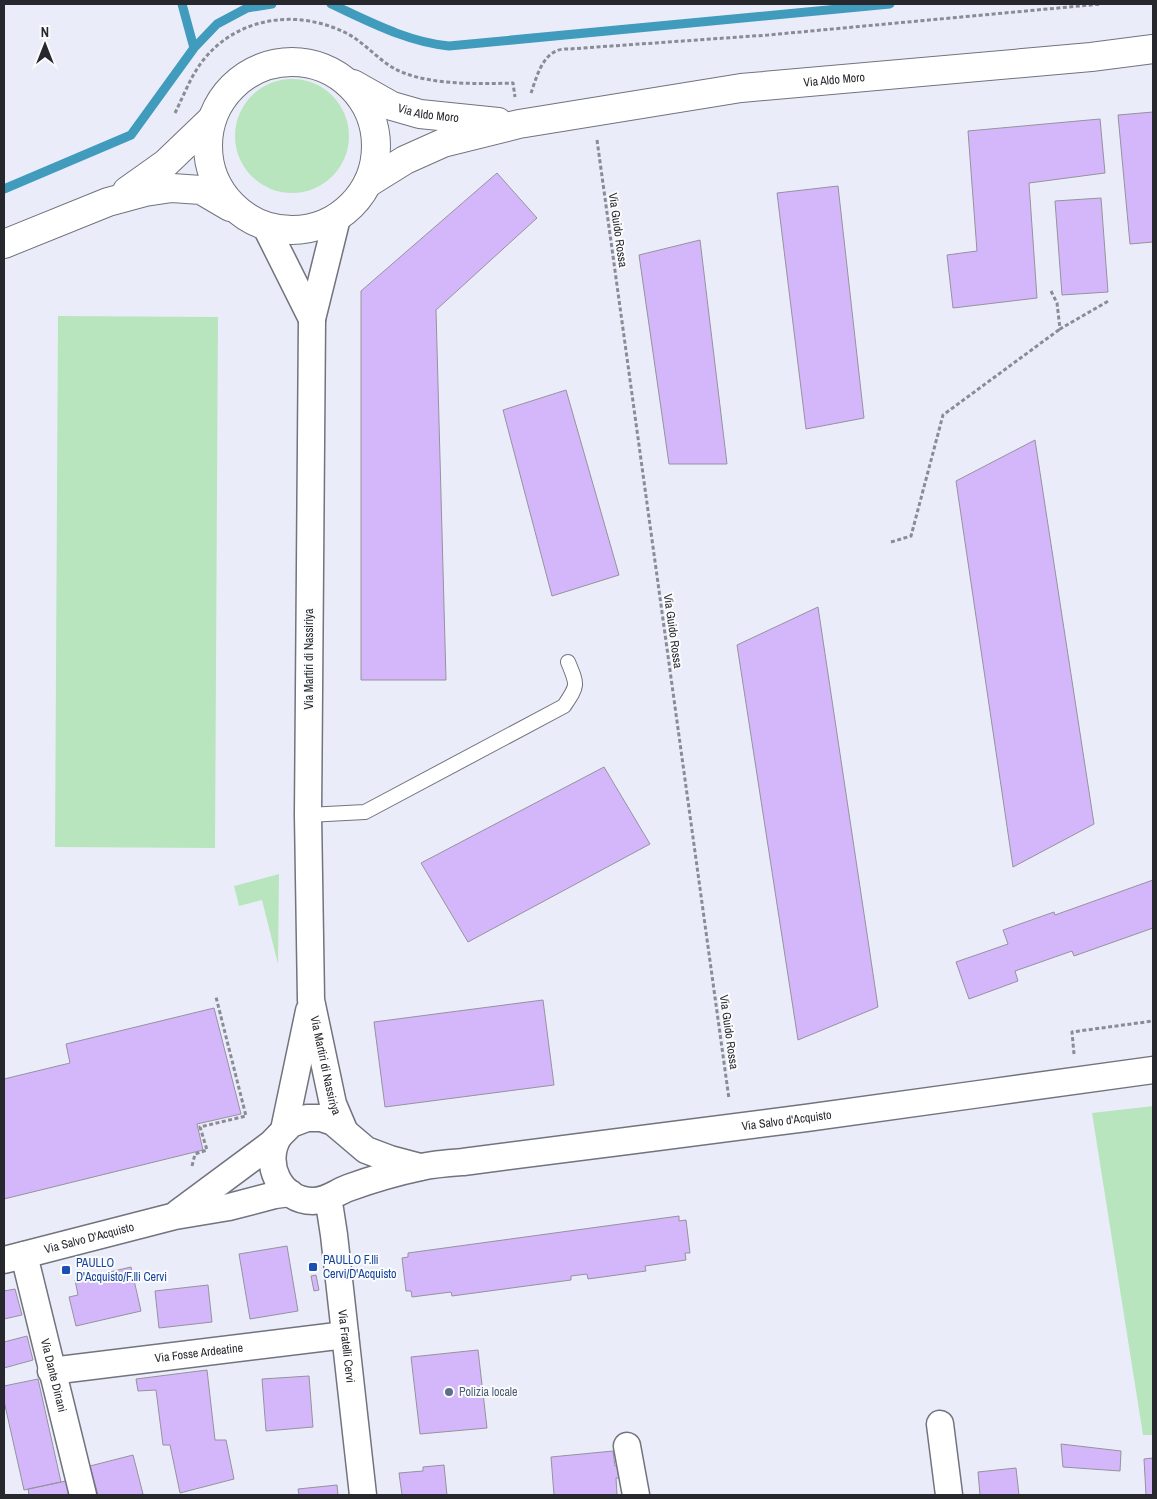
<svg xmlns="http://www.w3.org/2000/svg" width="1157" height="1499" viewBox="0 0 1157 1499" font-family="'Archivo Narrow',sans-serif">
<rect width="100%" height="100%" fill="#eaedf9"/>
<path fill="#b8e5be" d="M235 136a57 57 0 1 1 114 0a57 57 0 1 1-114 0Z
M 58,316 L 218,317 L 215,848 L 55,847 Z
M 279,874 L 278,964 L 262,900 L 239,906 L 234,886 Z
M 1153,1106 L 1153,1435 L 1143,1435 L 1092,1113 Z"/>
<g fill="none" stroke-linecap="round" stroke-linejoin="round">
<path stroke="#409bbc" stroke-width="9" d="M 331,4 C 368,21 407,42 449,46 L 890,4
M 194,48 L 217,24 L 247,8 L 272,4
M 4,189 L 131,135 L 194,48 L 182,4"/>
</g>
<path fill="#d4b7fb" stroke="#96929c" d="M 1153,112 L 1153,242 L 1130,244 L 1118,115 Z
M 1100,119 L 1105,173 L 1029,183 L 1037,298 L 953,308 L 947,255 L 977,251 L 968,131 Z
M 497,173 L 537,218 L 436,310 L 446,680 L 361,680 L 361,291 Z
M 838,186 L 864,418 L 806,429 L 777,193 Z
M 1101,198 L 1108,292 L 1062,295 L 1055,201 Z
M 700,240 L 727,464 L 669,464 L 639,255 Z
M 566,390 L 619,575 L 552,596 L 503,410 Z
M 1035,440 L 1094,824 L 1013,867 L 956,481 Z
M 818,607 L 878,1007 L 798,1040 L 737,645 Z
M 604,767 L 650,844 L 468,942 L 421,863 Z
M 1153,880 L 1153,928 L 1074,956 L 1072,951 L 1015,971 L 1018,981 L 969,999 L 956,962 L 1008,944 L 1003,930 L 1054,912 L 1055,915 Z
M 543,1000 L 554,1085 L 385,1107 L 374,1022 Z
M 214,1008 L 241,1114 L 197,1124 L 203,1150 L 4,1199 L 4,1079 L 70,1063 L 66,1044 Z
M 679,1216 L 679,1221 L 686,1220 L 690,1253 L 685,1253 L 686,1260 L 645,1266 L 646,1271 L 588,1279 L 587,1274 L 571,1276 L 571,1280 L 452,1296 L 451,1292 L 412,1297 L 411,1291 L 406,1291 L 402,1258 L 408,1257 L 408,1253 Z
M 287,1246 L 298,1311 L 250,1319 L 239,1254 Z
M 131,1267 L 141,1311 L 76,1326 L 69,1297 L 78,1295 L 75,1280 Z
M 316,1275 L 319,1290 L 314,1291 L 311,1276 Z
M 208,1285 L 212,1322 L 159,1328 L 155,1291 Z
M 15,1289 L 22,1315 L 4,1319 L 4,1291 Z
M 27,1336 L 33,1360 L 4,1368 L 4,1342 Z
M 478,1350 L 487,1428 L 420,1434 L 411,1357 Z
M 207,1370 L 215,1440 L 226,1440 L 234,1479 L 180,1493 L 170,1445 L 163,1445 L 156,1390 L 138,1391 L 136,1379 Z
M 309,1376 L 313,1427 L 266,1431 L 262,1379 Z
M 38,1379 L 61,1482 L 24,1490 L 4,1401 L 4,1386 Z
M 1061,1444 L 1121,1451 L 1120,1471 L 1063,1467 Z
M 613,1451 L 615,1466 L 621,1465 L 622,1478 L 616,1478 L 617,1495 L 554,1495 L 551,1457 Z
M 133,1455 L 143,1494 L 138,1495 L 98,1495 L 90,1466 Z
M 1153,1458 L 1153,1495 L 1146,1495 L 1144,1459 Z
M 444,1465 L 447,1495 L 402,1495 L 399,1473 L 423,1471 L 423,1467 Z
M 1016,1468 L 1019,1495 L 980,1495 L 978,1472 Z
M 66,1481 L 69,1495 L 29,1495 L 28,1489 Z
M 337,1485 L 338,1495 L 299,1495 L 298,1489 Z"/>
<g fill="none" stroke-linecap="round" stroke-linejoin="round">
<defs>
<path id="service" d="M 308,815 L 365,812 L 564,706 C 578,685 578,686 568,662"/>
<g id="minor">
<path id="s1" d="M 337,218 L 312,319 L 308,815 L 311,1000 L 333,1104 L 344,1130"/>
<path d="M 266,227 L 312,319"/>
<path d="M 284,1130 L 309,1011"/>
<path id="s2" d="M 279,1136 C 262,1163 280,1201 313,1201 C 327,1201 335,1193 348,1188 C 370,1180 397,1172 421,1167 C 434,1164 449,1163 463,1162 C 577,1147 692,1133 806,1118 C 922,1103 1037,1085 1153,1070"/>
<path id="s3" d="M 324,1200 L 330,1209 L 334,1235 L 363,1495"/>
<path d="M 178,1213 L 271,1144 L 291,1124 L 307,1118 L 321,1118 L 333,1122 L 366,1150 L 390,1159 L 420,1167"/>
<path id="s4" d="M 24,1255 L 83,1495"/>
<path id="s5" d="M 4,1260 L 175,1216 L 229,1207 L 275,1195 L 290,1193"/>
<path id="s6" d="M 51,1371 L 345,1335"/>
<path d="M 940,1424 L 949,1495"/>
<path d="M 627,1446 L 636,1495"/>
</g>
<g id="tertiary">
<circle cx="292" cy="146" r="84"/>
<path id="s7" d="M 353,84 L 392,106 L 420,114 L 498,122"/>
<path id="s8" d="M 368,183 L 405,160 L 443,143 L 519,124 L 741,88 L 1091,57 L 1153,49"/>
<path d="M 127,191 L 165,164 L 212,119"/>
<path d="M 4,244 L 108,202 L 145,192 L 172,188 L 201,190 L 230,207"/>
</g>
</defs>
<use href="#service" stroke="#71737d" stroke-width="16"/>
<use href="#minor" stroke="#71737d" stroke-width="29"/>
<use href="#tertiary" stroke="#71737d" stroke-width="30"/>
<path stroke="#8a8c95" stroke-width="3" stroke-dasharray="4 2.5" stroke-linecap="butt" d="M 531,93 C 536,79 541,58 556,51 C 560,49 565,49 569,49 L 768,35 L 1101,4
M 175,113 C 183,97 190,78 201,63 C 236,16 298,8 348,34 C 368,45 382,65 404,73 C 435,85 481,84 513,83 L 515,97
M 597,140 L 729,1099
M 1051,291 L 1057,303 L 1060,329 L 1110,300
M 891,542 L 911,536 L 943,415 L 1060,329
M 1074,1054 L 1072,1032 L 1153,1021
M 192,1166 L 195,1154 L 207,1150 L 200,1127 L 246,1116 L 216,997"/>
<use href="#service" stroke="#fff" stroke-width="14"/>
<use href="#minor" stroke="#fff" stroke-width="26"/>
<use href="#tertiary" stroke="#fff" stroke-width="28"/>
</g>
<g fill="#1a4fb4" stroke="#fafbfd" stroke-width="2">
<rect x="308" y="1262" width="10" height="10" rx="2.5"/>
<rect x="61" y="1265" width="10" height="10" rx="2.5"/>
</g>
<circle fill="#5c6f8a" stroke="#fafbfd" stroke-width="2" cx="449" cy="1392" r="5"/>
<g text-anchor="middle" stroke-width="4" stroke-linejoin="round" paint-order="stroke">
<g font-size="12" fill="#27282d" stroke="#fafbfd">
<text dy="4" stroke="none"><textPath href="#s8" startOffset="482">Via Aldo Moro</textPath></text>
<text dy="4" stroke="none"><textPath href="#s7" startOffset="82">Via Aldo Moro</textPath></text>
<text transform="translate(618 230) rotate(82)" y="4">Via Guido Rossa</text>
<text transform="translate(673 631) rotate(82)" y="4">Via Guido Rossa</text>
<text transform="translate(309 659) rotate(-90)" y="4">Via Martiri di Nassiriya</text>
<text transform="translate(729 1032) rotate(82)" y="4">Via Guido Rossa</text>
<text dy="4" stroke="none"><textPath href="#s1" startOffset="852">Via Martiri di Nassiriya</textPath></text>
<text dy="4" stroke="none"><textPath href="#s2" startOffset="571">Via Salvo d'Acquisto</textPath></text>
<text dy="4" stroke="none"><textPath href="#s5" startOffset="88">Via Salvo D'Acquisto</textPath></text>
<text dy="4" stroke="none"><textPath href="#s3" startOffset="149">Via Fratelli Cervi</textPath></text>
<text dy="4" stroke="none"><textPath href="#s6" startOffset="149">Via Fosse Ardeatine</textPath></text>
<text dy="4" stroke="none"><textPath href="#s4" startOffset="124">Via Dante Dinani</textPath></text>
</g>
<g font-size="12" fill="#164399" stroke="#fafbfd" text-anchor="start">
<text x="323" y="1264">PAULLO F.lli<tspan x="323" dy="14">Cervi/D'Acquisto</tspan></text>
<text x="76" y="1267">PAULLO<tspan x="76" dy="14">D'Acquisto/F.lli Cervi</tspan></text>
</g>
<g font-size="12" fill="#4e5e75" stroke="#fafbfd" text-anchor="start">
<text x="459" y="1396">Polizia locale</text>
</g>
</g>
<rect width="1157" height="1499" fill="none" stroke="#27282d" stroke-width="10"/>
<g transform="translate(45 45)" stroke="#fafbfd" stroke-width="4" paint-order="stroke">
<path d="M0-4L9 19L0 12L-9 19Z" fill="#27282d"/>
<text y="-8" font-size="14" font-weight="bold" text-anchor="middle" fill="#27282d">N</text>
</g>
</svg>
